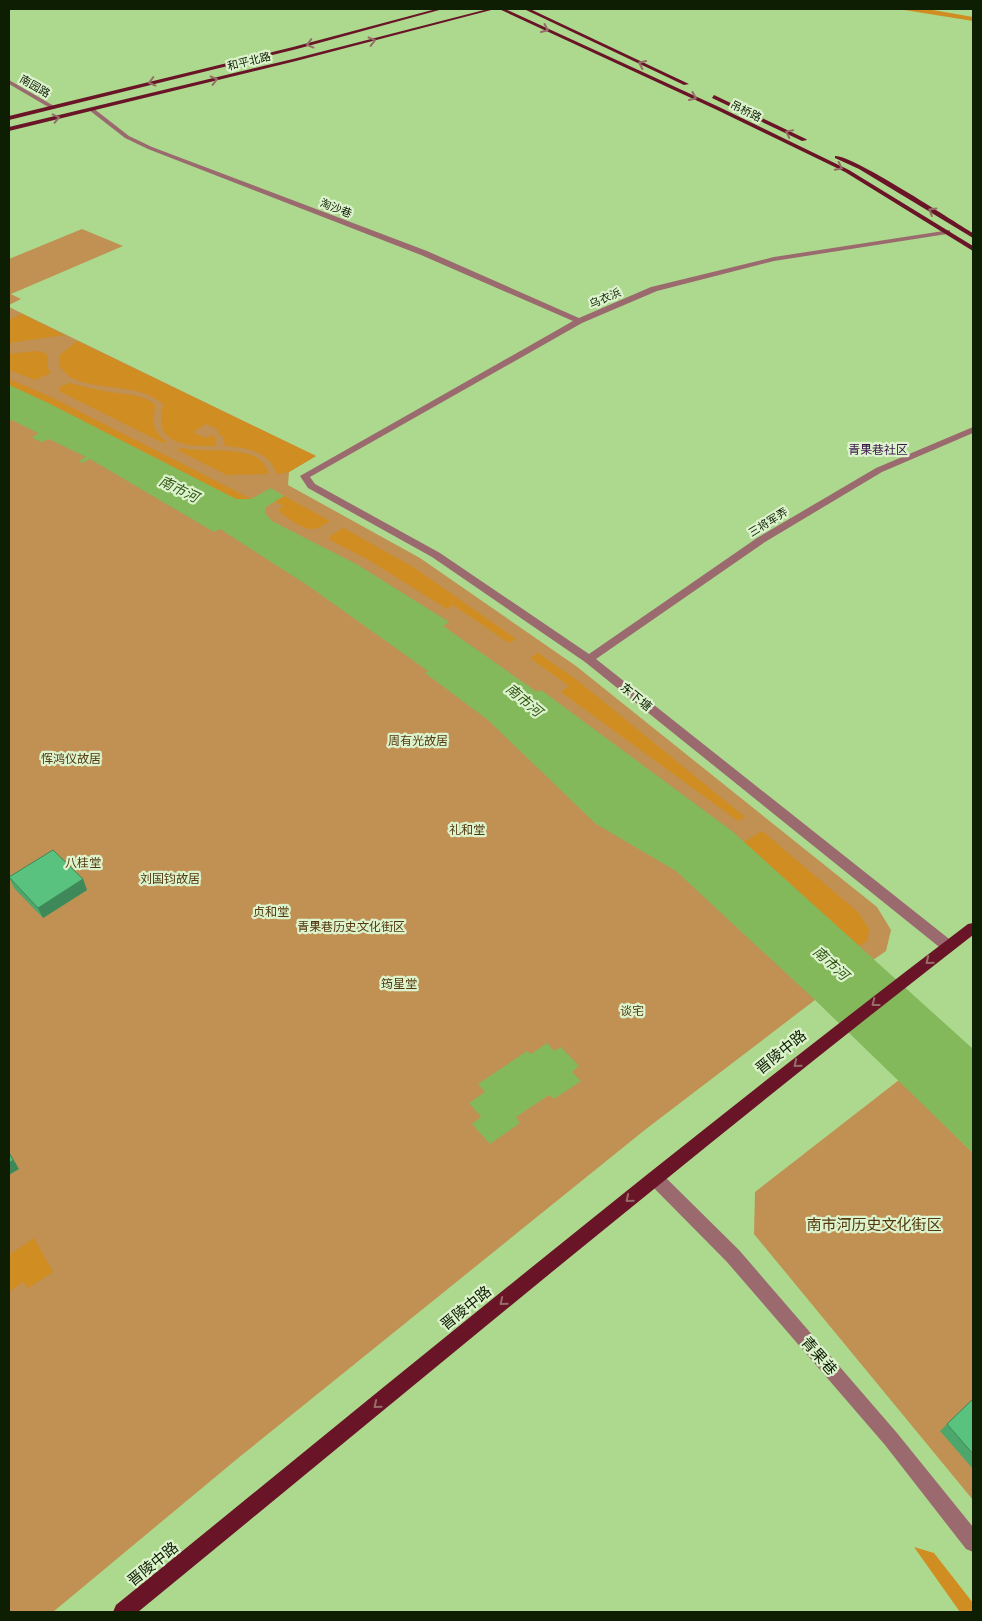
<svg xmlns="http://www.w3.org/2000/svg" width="982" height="1621" viewBox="0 0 982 1621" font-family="Figtree,'Noto Sans SC',sans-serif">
<rect width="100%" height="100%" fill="#add98e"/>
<path fill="#c09152" d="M 82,229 L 123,246 L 11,294 L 21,299 L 9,305 L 9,259 Z
M 9,307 L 316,456 L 289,472 L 288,485 L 420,558 L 576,666 L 877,907 L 891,930 L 886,951 L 815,1000 L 646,1129 L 237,1459 L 53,1612 L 9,1612 Z
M 899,1080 L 973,1153 L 973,1500 L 754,1234 L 755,1192 Z"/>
<path fill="#d08d21" d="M 898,9 L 927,9 L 973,17 L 973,21 Z
M 22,314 L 64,335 L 9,343 L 9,320 Z
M 77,341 L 316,456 L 289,472 L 277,474 C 268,450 247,448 225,446 L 223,437 L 217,432 L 219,430 L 206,424 L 193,432 L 206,438 L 212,435 L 215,437 L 216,446 C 197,446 161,447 161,420 C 161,414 162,409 163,404 C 139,383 101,391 74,379 C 68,377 63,370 59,366 L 60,355 Z
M 35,351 L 43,352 L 48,356 L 47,367 L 51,373 L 35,380 L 9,370 L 9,354 Z
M 9,379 L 51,397 L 251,499 L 236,499 L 48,403 L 9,385 Z
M 69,383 C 81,386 93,389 105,391 C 122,395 142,393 155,405 C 153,424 151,430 167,442 L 163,443 L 59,391 L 60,387 Z
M 181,448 C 204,454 248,444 264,464 C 266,466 267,471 269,474 L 227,475 L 177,450 Z
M 284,496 L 330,521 C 325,524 318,530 311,529 C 301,528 285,517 278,510 L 284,506 L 275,502 Z
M 343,528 L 413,567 L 516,639 L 509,643 L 453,605 L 447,609 L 367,559 L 330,540 L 330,536 Z
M 538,653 L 578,681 L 745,817 L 738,821 L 561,692 L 569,686 L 530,658 Z
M 762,831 L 858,912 L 869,929 L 867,941 L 859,946 L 744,842 Z
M 34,1238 L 53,1272 L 28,1288 L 23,1282 L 9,1292 L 9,1255 Z
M 914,1547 L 934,1553 L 973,1603 L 973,1612 L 960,1612 Z"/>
<path fill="#83b95a" d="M 9,385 L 48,403 L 236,499 L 251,499 L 271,488 L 284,496 L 266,507 L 265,513 L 272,521 L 358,565 L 449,622 L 443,626 L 537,692 L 541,690 L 732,831 L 973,1049 L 973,1153 L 815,1000 L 676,871 L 596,824 L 488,720 L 425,673 L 428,671 L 307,585 L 220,529 L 214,532 L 90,459 L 82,463 L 79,461 L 86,457 L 49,439 L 42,442 L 32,438 L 38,433 L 12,420 L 9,421 Z
M 547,1043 L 554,1051 L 561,1047 L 579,1066 L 572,1072 L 581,1081 L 554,1099 L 549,1095 L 516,1117 L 520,1123 L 490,1144 L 472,1124 L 481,1117 L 469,1103 L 485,1092 L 478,1084 L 527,1051 L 531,1054 Z"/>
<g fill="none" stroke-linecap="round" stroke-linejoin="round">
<path fill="#9b6a6f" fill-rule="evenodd" d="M 9,80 L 54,106 L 55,107 L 50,108 L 9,84 Z
M 89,108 L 93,108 L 129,136 L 152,147 L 427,251 L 579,318 L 651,287 L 774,257 L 950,230 L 950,234 L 947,234 L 774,261 L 657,291 L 582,323 L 310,477 L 315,484 L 440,553 L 589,654 L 757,538 L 876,468 L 973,427 L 973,433 L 882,472 L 765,542 L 596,659 L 953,942 L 955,946 L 953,950 L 948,952 L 943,950 L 585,662 L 432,557 L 308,488 L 300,476 L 573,321 L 421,255 L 148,149 L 125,138 L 89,110 Z
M 655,1170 L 661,1173 L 739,1250 L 897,1433 L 973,1527 L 973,1552 L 966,1549 L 885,1445 L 727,1262 L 649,1183 L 647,1178 L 649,1173 Z"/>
<path fill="#691427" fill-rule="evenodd" d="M 436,9 L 443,9 L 297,49 L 9,120 L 9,116 L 293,47 Z
M 488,9 L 495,9 L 296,61 L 9,131 L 9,127 L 293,59 Z
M 499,9 L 505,9 L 719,107 L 849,170 L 973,246 L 973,251 L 845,172 L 715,109 Z
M 524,9 L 530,9 L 689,84 L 684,85 Z
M 714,95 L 806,139 L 807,140 L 802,141 L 712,98 Z
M 835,156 C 853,155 951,220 973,233 L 973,238 L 859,169 L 835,158 Z
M 973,923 L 973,935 C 690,1155 415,1385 138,1612 L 113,1612 L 116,1605 C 398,1376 679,1144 968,924 Z"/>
</g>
<path fill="#4da76d" d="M 9,877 L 83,879 L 87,890 L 43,918 L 14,888 Z
M 973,1399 L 973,1469 L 940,1431 Z"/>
<path fill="#3f8859" d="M 83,879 L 87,890 L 43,918 L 38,908 Z
M 9,1152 L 19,1169 L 9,1175 Z"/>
<path fill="#5ac27f" stroke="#3f8859" d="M 53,850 L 83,879 L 38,908 L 9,877 Z
M 9,1153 L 13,1160 L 9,1163 Z
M 973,1399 L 973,1454 L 947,1424 Z"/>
<defs><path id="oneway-chevron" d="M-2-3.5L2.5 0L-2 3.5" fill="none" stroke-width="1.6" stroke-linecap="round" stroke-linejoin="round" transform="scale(1.25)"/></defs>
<g stroke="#976d69">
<use href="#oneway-chevron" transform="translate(545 29) rotate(25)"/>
<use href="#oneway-chevron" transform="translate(372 41) rotate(-14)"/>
<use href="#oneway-chevron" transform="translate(310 44) rotate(165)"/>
<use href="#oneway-chevron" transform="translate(642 64) rotate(-155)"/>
<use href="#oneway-chevron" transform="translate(214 80) rotate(-14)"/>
<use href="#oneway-chevron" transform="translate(152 82) rotate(166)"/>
<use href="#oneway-chevron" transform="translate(693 97) rotate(24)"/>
<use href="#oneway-chevron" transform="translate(56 118) rotate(-13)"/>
<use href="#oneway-chevron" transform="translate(789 133) rotate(-154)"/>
<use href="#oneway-chevron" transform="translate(839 167) rotate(26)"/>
<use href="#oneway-chevron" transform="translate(932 211) rotate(-149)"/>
<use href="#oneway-chevron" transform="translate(929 961) rotate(141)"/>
<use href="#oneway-chevron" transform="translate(875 1003) rotate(143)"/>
<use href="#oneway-chevron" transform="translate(797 1064) rotate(141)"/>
<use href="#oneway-chevron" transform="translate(629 1199) rotate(141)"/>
<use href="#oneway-chevron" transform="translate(503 1302) rotate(141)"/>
<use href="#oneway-chevron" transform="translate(377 1405) rotate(141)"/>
</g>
<g text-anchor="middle" stroke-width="4.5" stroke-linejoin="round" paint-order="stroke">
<g font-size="11" fill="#0e1e02" stroke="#dcf3cd">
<text transform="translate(249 61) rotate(-14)" y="4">和平北路</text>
<text transform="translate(35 86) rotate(30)" y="4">南园路</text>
<text transform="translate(746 111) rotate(26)" y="4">吊桥路</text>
<text transform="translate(336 208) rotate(21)" y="4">淘沙巷</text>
<text transform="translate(605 298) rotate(-23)" y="4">乌衣浜</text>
<text transform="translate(768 522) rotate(-32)" y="4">三将军弄</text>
</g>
<g font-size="12" fill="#3b164c" stroke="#dcf3cd">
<text x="878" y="454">青果巷社区</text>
</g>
<g font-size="12" fill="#0e1e02" stroke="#dcf3cd">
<text transform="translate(636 697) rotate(39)" y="4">东下塘</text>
</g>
<g font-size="12" fill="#52370d" stroke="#dcf3cd">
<text x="418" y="745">周有光故居</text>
<text x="71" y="763">恽鸿仪故居</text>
<text x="467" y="834">礼和堂</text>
<text x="83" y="867">八桂堂</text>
<text x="170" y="883">刘国钧故居</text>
<text x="271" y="916">贞和堂</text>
<text x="351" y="931">青果巷历史文化街区</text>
<text x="399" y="988">筠星堂</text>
<text x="632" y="1015">谈宅</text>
</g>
<g font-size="14" font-style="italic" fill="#335614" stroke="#dcf3cd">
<text transform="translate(179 489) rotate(26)" y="5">南市河</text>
<text transform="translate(524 700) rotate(40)" y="5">南市河</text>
<text transform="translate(831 963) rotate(42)" y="5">南市河</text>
</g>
<g font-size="15" fill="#0e1e02" stroke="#dcf3cd">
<text transform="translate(781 1052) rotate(-39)" y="5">晋陵中路</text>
<text transform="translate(466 1308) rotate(-39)" y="5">晋陵中路</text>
<text transform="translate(819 1356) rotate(49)" y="5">青果巷</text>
<text transform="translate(153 1564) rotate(-39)" y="5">晋陵中路</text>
</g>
<g font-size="15" fill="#52370d" stroke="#dcf3cd">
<text x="874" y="1230">南市河历史文化街区</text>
</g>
</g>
<rect width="982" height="1621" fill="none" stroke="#0e1e02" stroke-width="20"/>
</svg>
